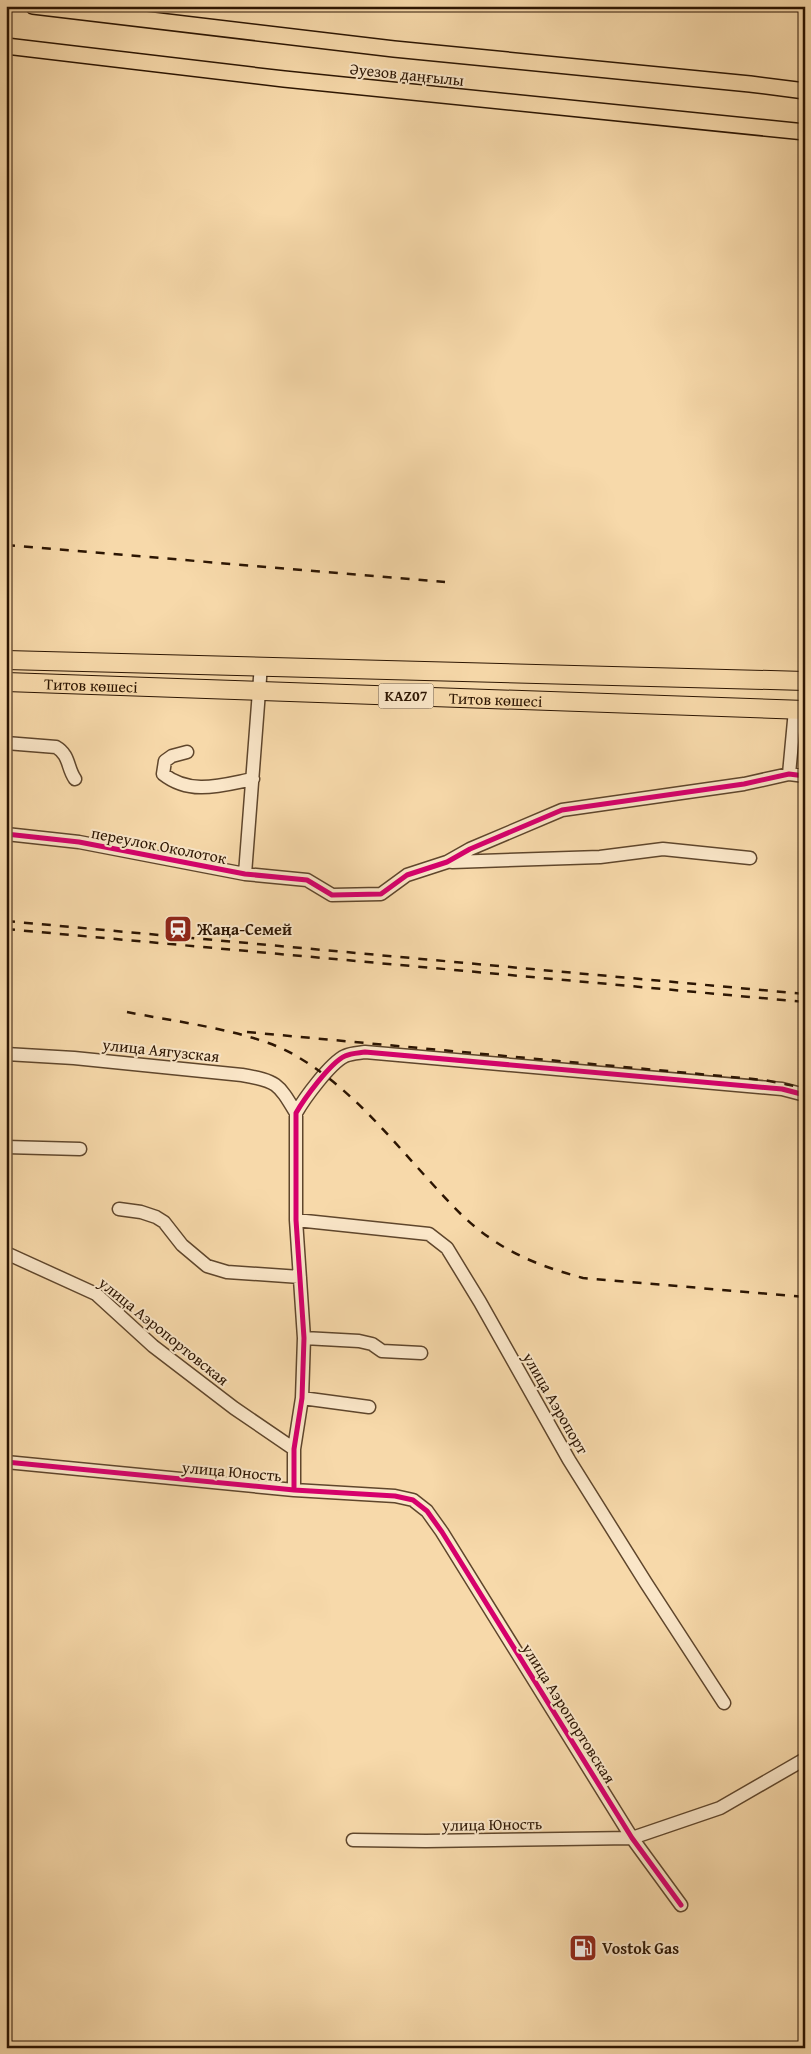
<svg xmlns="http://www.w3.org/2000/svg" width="811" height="2054" viewBox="0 0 811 2054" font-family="'Gentium Book Plus',serif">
<rect width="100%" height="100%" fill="#f7d9aa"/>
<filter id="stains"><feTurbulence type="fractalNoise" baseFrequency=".004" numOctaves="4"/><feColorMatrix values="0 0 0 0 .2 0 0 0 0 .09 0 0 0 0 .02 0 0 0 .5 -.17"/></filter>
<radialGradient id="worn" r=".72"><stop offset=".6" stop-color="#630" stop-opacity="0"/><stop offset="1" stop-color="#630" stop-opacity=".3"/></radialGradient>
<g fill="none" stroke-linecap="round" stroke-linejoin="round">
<defs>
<path id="minor" d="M 6,743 L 56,747 C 70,755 67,768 75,779
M 187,752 L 172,756 L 165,761 L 163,774 C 191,796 222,785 253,779
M 789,774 L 795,710
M 6,834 L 79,842 L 245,874 L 307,880 L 332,895 L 381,894 L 407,875 L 447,862 L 470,849 L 562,810 L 744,784 L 789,774 L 805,776
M 452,862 L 600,857 L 663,849 L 750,858
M 245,874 L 261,665
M 6,1054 L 74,1058 L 242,1075 C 277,1081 278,1083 296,1113
M 6,1147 L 80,1149
M 119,1209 L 141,1212 L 156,1217 L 164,1222 L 182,1245 L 207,1266 L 227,1272 L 300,1277
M 296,1220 L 429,1234 L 447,1248 L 480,1302 L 569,1460 L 646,1583 L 724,1703
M 6,1253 L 96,1294 L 153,1346 L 234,1408 L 294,1449
M 304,1338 L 359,1341 L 372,1344 L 382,1351 L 421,1353
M 302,1398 L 369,1407
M 6,1462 L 294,1490 L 395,1496 L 413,1500 L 427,1511 L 442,1532 L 632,1838 L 681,1905
M 294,1490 L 294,1449 L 302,1398 L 304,1338 L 296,1220 L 296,1113 C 304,1099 330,1063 345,1056 C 351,1053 359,1053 365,1052 L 782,1089 L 805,1095
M 353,1840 L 426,1841 L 632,1838 L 720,1808 L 805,1759"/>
<path id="major" d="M 33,6 L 394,49 L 750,84 L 805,91
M 6,46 L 284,79 L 805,132"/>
<g id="highway">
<path d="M 6,660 L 805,681"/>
<path id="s1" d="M 6,682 L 805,710"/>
</g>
</defs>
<use href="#minor" stroke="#5f462c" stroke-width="15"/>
<use href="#major" stroke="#2c1502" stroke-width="18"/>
<use href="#highway" stroke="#2c1502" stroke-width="20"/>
<use href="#minor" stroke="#fae6c8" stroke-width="12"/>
<use href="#major" stroke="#f7d9aa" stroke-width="15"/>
<use href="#highway" stroke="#f7d9aa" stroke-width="18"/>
<path stroke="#2c1502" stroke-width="2.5" stroke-dasharray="9 9" stroke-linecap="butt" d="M 6,545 L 445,582
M 6,921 L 805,994
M 6,929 L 805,1002
M 127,1012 C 176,1022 257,1031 298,1057 C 351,1089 386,1133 427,1178 C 447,1200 466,1222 490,1238 C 518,1258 550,1269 583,1278 L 805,1297
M 247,1032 L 764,1080 L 805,1088"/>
<defs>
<path id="cycleway" d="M 6,834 L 79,842 L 245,874 L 307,880 L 332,895 L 381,894 L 407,875 L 447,862 L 470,849 L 562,810 L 744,784 L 789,774 L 805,776
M 6,1462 L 294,1490 L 395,1496 L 413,1500 L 427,1511 L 442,1532 L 632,1838 L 681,1905
M 294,1490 L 294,1449 L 302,1398 L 304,1338 L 296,1220 L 296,1113 C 304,1099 330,1063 345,1056 C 351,1053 359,1053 365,1052 L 782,1089 L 805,1095"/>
</defs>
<use href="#cycleway" stroke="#fae6c8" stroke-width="8"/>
<use href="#cycleway" stroke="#d6006c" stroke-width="5"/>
</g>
<defs>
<symbol id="station-square" viewBox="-11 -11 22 22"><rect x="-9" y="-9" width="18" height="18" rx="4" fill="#8f2418" stroke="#fae6c8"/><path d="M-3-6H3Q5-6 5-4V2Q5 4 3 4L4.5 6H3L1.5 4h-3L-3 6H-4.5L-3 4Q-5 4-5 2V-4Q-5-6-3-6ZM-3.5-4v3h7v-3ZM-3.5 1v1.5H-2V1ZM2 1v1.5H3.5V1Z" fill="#fff"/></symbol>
<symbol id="fuel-square" viewBox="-11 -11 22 22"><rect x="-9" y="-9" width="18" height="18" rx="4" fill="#8f2418" stroke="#fae6c8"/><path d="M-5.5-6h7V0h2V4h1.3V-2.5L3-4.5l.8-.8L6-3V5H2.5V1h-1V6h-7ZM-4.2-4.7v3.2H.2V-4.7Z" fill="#fff"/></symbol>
</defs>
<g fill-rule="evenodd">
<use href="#station-square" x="162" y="913" width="32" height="32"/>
<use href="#fuel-square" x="567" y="1932" width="32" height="32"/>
</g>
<g text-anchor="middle" stroke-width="4" stroke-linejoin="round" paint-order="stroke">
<rect fill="#fae6c8" stroke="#6a543d" stroke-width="1" x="378.5" y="683.5" width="55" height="25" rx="4"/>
<g font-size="15" font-weight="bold" fill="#2c1502">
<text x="406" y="701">KAZ07</text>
</g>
<g font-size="16" fill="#2c1502" stroke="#fae6c8">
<text transform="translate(407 74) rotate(6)" y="6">Әуезов даңғылы</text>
<text dy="6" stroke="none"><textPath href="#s1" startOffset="85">Титов көшесі</textPath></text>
<text dy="6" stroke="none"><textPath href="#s1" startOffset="490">Титов көшесі</textPath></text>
<text transform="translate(159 845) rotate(11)" y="6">переулок Околоток</text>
<text transform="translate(161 1050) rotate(6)" y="6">улица Аягузская</text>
<text transform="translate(164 1331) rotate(39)" y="6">улица Аэропортовская</text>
<text transform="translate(556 1403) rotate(60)" y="6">улица Аэропорт</text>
<text transform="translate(232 1471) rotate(5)" y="6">улица Юность</text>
<text transform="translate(569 1713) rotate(58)" y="6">улица Аэропортовская</text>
<text transform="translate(492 1824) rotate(-1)" y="6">улица Юность</text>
</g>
<g font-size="16" font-weight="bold" fill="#2c1502" stroke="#fae6c8" text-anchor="start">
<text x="197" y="935">Жаңа-Семей</text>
<text x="602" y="1954">Vostok Gas</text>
</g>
</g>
<rect width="811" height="2054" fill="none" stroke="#f7d9aa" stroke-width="25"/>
<rect x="8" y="8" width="796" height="2039" fill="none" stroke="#2c1502" stroke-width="2.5"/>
<rect x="12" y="12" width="786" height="2029" fill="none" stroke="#2c1502"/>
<rect width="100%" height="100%" filter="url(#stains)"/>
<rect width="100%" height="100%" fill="url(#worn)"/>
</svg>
